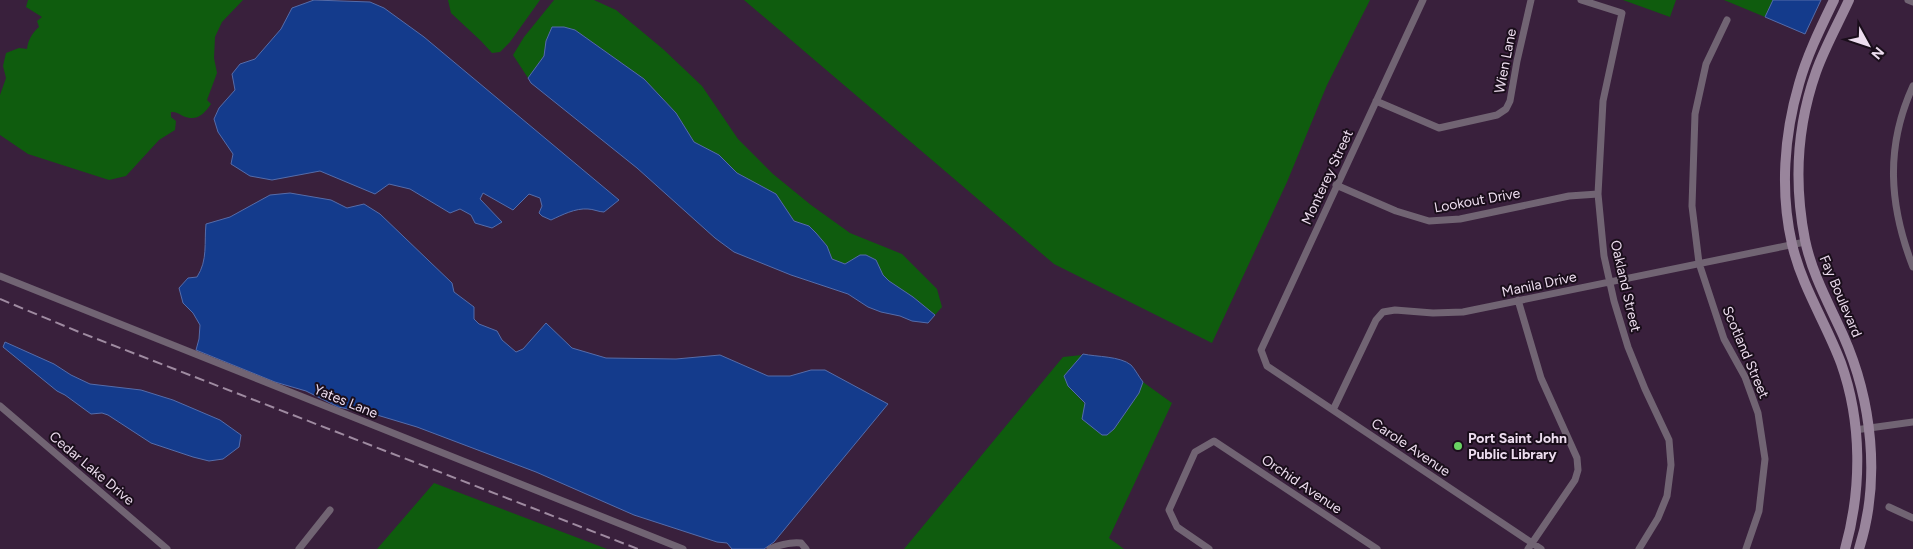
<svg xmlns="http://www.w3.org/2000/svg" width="1913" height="549" viewBox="0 0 1913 549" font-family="Figtree,sans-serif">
<rect width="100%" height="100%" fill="#39203c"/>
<path fill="#0f5c0e" d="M 28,0 L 243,0 L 222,22 L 215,37 L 214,58 L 217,73 L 207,100 L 211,104 C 204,114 197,122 183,116 C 179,114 177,112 171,112 L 171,117 L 176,121 L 175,130 L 159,140 L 126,176 L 109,180 L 28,154 L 0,135 L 0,95 L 6,78 L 3,66 L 6,53 L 19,48 L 27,49 C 28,40 32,33 39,27 L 37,21 L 42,17 L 26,7 Z
M 448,0 L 540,0 L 510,42 L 500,52 L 492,53 L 481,41 L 451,13 Z
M 554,0 L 594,0 L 616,10 L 663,49 L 702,86 L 738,139 L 773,174 L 811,205 L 850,233 L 902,254 L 937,289 L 942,307 L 935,315 L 913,297 L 889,282 L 860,255 L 845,264 L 832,259 L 827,246 L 816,233 L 808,226 L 794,221 L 776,194 L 737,173 L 719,155 L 694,142 L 676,113 L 644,79 L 575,30 L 546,41 L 544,56 L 528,78 L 513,55 L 524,37 Z
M 744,0 L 1370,0 L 1327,85 L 1287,182 L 1212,343 L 1054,264 Z
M 1623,0 L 1676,0 L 1670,17 Z
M 1724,0 L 1773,0 L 1765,17 Z
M 1082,355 L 1065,376 L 1068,386 L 1085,404 L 1082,420 L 1114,429 L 1139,393 L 1143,382 L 1172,403 L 1109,538 L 1124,549 L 904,549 L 1063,357 Z
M 434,483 L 607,549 L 377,549 Z"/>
<path fill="#143b8c" stroke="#556caa" d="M 314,0 L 370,2 L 384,8 L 424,37 L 619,200 L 604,212 C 599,212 593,209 588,209 C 575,208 562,215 551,220 L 542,216 L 539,213 L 542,206 L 540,198 L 529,194 L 513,210 L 483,193 L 480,199 L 502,222 L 492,228 L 475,223 L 471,215 L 460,209 L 450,213 L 410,189 L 389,184 L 375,194 L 320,171 L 272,180 L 250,176 L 231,164 L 233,154 L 218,132 L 214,119 L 219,108 L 235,90 L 232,74 L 240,64 L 255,59 L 281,29 L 292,8 Z
M 1773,0 L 1821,0 L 1805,34 L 1765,17 Z
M 552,27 L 564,27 L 575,30 L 644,79 L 676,113 L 694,142 L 719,155 L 737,173 L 776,194 L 794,221 L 809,226 L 816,233 L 827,246 L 832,259 L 845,264 L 860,255 L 866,255 L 876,260 L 883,275 L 889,281 L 913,297 L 935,315 L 928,323 L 912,321 L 900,316 L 881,312 L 868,307 L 848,294 L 791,275 L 734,252 L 715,238 L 637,168 L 531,83 L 528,78 L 544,56 L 546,41 Z
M 290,193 L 331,200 L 347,208 L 364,204 L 380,214 L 452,283 L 454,292 L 474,307 L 474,319 L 479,324 L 497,331 L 502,340 L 516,352 L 523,349 L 546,323 L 572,348 L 606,358 L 676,359 L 720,355 L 768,376 L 790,376 L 811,370 L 825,370 L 888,404 L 774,542 L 764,549 L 732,549 L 727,543 L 717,542 L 634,515 L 536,472 L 417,427 L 377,415 L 338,407 L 306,391 L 275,382 L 196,350 L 199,339 L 200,325 L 193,313 L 183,303 L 179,288 L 188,278 L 197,277 C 208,260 204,243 206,224 L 230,217 L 270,195 Z
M 5,342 L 54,364 L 71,375 L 90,384 L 141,390 L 173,400 L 220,420 L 241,435 L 239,447 L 223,459 L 209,461 L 193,457 L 151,443 L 108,415 L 102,413 L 91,414 L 65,395 L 57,391 L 3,347 Z
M 1083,354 C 1097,357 1120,356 1131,365 C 1135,369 1139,377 1143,382 L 1139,393 L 1114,429 L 1107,435 L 1102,435 L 1082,419 L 1085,403 L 1068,386 L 1064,376 Z"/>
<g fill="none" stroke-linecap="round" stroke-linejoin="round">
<path stroke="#716473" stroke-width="7" d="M 1423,0 L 1261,350 L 1267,366 L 1541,549
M 1581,0 L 1622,13 L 1603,101 L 1598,194 L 1604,256 L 1614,301 L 1628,347 L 1645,389 L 1669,440 L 1671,465 L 1667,496 L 1658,518 L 1639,549
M 1908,0 L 1913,2
M 1727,20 L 1706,64 L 1695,114 L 1692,206 L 1699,263 L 1724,339 L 1745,377 L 1758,413 L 1765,459 L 1759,511 L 1746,549
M 1913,86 C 1885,147 1889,205 1913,267
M 1376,101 L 1439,128 L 1497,115 L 1506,109 L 1510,101 L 1517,61 L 1531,0
M 1336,185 L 1396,211 L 1429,221 L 1460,219 L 1569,196 L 1598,194
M 0,276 L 683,549
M 1518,300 L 1541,378 L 1577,458 L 1578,470 L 1575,480 L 1528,549
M 0,406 L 167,549
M 1333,410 L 1376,320 L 1383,312 L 1395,310 L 1433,313 L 1463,312 L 1805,242
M 1855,430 L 1913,422
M 1889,507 L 1913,518
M 299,549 L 330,510
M 770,549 C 781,544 789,542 801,543 L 806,549
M 1209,549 L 1177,527 L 1169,510 L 1195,452 L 1214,441 L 1377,549"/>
<path stroke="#99859c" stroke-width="10" d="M 1834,0 C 1821,27 1807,55 1799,84 C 1784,135 1780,192 1792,244 C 1802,287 1826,323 1841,363 C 1862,422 1862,489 1845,549
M 1849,0 C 1838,24 1825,47 1816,72 C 1797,126 1794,184 1805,240 C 1812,274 1829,304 1843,335 C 1872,400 1881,480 1859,549"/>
<path stroke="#9f8ba1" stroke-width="2" stroke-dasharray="10 5" stroke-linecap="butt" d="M 0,299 L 79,332 L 638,549"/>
</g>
<circle fill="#6ad363" stroke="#1a0e1b" stroke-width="2" cx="1458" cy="446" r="5"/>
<g text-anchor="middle" stroke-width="4" stroke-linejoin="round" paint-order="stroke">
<g font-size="14" fill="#edddef" stroke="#1a0e1b">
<text transform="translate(1505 61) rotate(-79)" y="5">Wien Lane</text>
<text transform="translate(1327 177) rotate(-65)" y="5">Monterey Street</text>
<text transform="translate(1477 200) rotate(-10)" y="5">Lookout Drive</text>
<text transform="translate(1539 284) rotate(-12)" y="5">Manila Drive</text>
<text transform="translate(1626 286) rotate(77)" y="5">Oakland Street</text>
<text transform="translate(1841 296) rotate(67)" y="5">Fay Boulevard</text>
<text transform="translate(1746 352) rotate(67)" y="5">Scotland Street</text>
<text transform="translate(346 401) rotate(22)" y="5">Yates Lane</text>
<text transform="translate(1411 447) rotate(34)" y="5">Carole Avenue</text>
<text transform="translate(92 468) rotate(40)" y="5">Cedar Lake Drive</text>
<text transform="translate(1302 484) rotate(34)" y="5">Orchid Avenue</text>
</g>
<g font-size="14" font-weight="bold" fill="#edddef" stroke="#1a0e1b" text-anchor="start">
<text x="1468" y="443">Port Saint John<tspan x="1468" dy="16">Public Library</tspan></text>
</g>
</g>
<g transform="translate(1868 45) rotate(130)" stroke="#1a0e1b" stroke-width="4" paint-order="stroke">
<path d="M0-4L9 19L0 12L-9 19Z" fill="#edddef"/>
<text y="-8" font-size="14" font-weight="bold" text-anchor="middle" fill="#edddef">N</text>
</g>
</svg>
